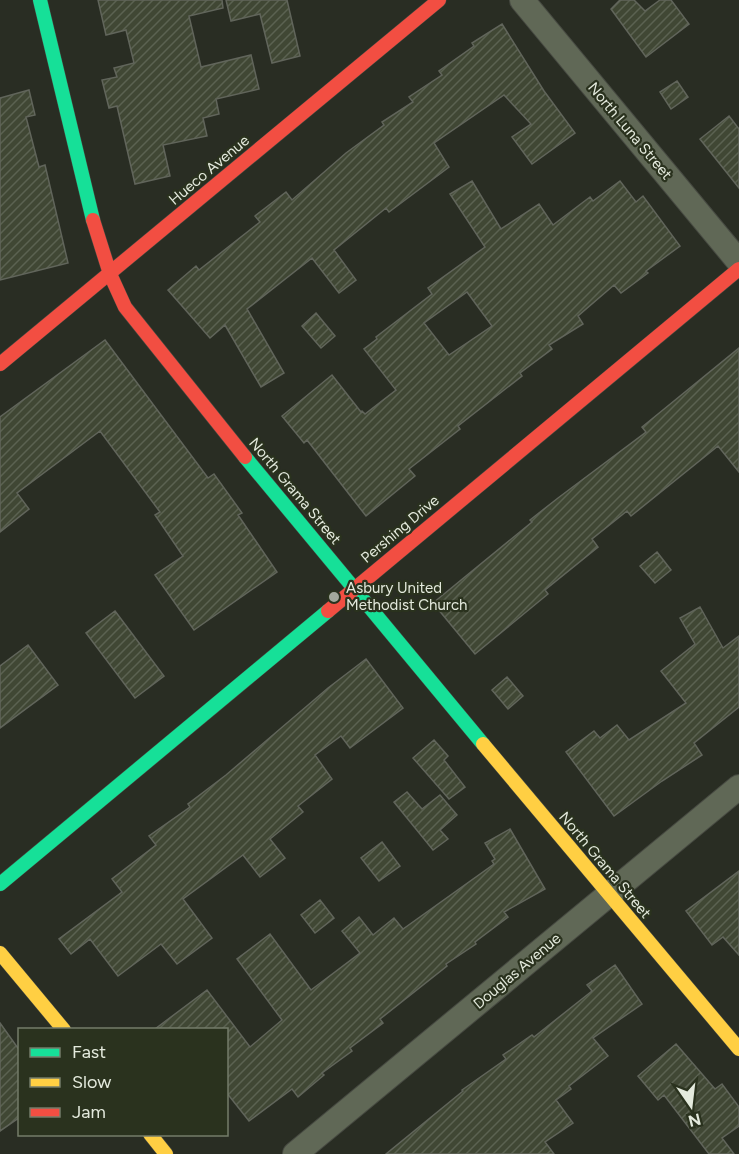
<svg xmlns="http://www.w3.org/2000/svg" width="739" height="1154" viewBox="0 0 739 1154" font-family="Figtree,sans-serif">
<defs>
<pattern id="building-hatch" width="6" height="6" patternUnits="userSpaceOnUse" patternTransform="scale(1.5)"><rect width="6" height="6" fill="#404734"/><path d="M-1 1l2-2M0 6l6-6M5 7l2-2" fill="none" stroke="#5b6251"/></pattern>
</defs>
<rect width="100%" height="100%" fill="#292d23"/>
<path fill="url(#building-hatch)" stroke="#61655b" stroke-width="1.5" fill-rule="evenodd" d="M 98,0 L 222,0 L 223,8 L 189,16 L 201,67 L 251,55 L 259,89 L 216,99 L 219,114 L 203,118 L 207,136 L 163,145 L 170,176 L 135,184 L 117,106 L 109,108 L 102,80 L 117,77 L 114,68 L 134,63 L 126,30 L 106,35 Z
M 226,0 L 287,0 L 300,56 L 272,63 L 260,14 L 231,21 Z
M 620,0 L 634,0 L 645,11 L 660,0 L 671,0 L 689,24 L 646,57 L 611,9 Z
M 502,24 L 544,91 L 575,133 L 532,164 L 512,137 L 531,124 L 504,95 L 434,143 L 449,167 L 389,212 L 386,208 L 334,250 L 356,280 L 339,293 L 312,258 L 247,309 L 284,373 L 261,387 L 225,325 L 210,338 L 168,290 L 196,266 L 199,270 L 260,222 L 255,216 L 286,192 L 292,200 L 346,153 L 384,125 L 382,122 L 413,102 L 409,97 L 442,75 L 439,71 L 474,46 L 472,43 Z
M 677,81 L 688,97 L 671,109 L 660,92 Z
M 29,90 L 35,115 L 26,117 L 39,167 L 45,165 L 68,263 L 0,280 L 0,98 Z
M 729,116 L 739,129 L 739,188 L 700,139 Z
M 472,181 L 501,229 L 539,204 L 553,225 L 590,197 L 593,201 L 620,181 L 636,202 L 643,196 L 680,246 L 646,271 L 648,273 L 621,293 L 614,285 L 578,316 L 583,324 L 549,345 L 552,349 L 520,373 L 522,376 L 458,426 L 460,429 L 409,469 L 415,476 L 366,516 L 307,440 L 304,443 L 282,416 L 332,375 L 361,412 L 362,411 L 365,414 L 396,390 L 364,349 L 377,339 L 376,337 L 432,294 L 428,288 L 485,247 L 450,194 ZM 467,292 L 492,326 L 449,355 L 424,323 Z
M 316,313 L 335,336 L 321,348 L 302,326 Z
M 105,340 L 208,478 L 214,474 L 242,513 L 238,515 L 277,572 L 194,630 L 155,575 L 183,556 L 155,515 L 160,512 L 100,431 L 17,493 L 29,509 L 0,532 L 0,417 Z
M 739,348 L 739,472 L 718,446 L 631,516 L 627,511 L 592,539 L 598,547 L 545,590 L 548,594 L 475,654 L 433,603 L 532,522 L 530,520 L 558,498 L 646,432 L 642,427 Z
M 657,552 L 671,570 L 655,583 L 640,566 Z
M 700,607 L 723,648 L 739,636 L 739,707 L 694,743 L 702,755 L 662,781 L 614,816 L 566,752 L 594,731 L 600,738 L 617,725 L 629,740 L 686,703 L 661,671 L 695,644 L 680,618 Z
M 115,611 L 164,676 L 135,698 L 86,633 Z
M 28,645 L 58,685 L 0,728 L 0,666 Z
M 366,659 L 403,708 L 350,748 L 341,736 L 315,755 L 332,779 L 298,806 L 303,812 L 270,839 L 285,858 L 260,877 L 243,855 L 183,899 L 212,938 L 177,964 L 161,944 L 118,976 L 90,939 L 71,954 L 59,939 L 122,892 L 112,879 L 156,845 L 149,836 L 190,807 L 188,804 L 226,775 L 328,688 Z
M 507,677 L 523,696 L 508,709 L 492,690 Z
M 434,740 L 448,756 L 444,760 L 465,787 L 449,799 L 413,758 Z
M 407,792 L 422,809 L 440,795 L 457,815 L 440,830 L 448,839 L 433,850 L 394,802 Z
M 510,829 L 545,889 L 504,912 L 508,917 L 475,942 L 476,944 L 446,964 L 447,966 L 380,1019 L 383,1023 L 350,1048 L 352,1051 L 322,1073 L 324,1075 L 298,1097 L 292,1089 L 249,1121 L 226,1092 L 226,1029 L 155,1029 L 207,990 L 250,1047 L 282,1020 L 237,959 L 270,934 L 311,990 L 360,953 L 342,931 L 359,917 L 373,935 L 394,918 L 403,929 L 494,864 L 492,861 L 495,859 L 485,843 Z
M 382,842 L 400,866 L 379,881 L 361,858 Z
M 739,871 L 739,955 L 723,937 L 712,945 L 686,911 Z
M 320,900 L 334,918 L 315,933 L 301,915 Z
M 615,965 L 642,1004 L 593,1038 L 608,1056 L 569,1086 L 571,1089 L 556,1100 L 573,1123 L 545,1142 L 554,1154 L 386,1154 L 463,1091 L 462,1090 L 506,1059 L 503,1055 L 532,1035 L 534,1037 L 592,991 L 587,985 Z
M 0,1023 L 20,1051 L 20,1117 L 0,1131 Z
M 676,1044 L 715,1089 L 722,1084 L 739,1107 L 739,1126 L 722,1138 L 734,1154 L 709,1154 L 664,1095 L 658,1100 L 638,1076 Z"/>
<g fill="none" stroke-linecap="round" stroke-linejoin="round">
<defs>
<path id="street" d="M 522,0 L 739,262
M 295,1154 L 739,787"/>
<path id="fast" d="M 40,0 L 93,220
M 245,457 L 483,744
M 0,884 L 328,611"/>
<path id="slow" d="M 483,744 L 739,1049
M 0,953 L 64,1030
M 150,1134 L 166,1154"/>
<path id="jam" d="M 93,220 L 110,274 L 125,307 L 245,457
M 0,364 L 439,0
M 328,611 L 739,269"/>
</defs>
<use href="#street" stroke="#474a42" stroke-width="26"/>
<use href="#fast" stroke="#474a42" stroke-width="15"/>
<use href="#slow" stroke="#474a42" stroke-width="15"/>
<use href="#jam" stroke="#474a42" stroke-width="15"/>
<use href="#street" stroke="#606856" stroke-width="24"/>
<use href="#fast" stroke="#16e098" stroke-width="14"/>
<use href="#slow" stroke="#ffcf43" stroke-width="14"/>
<use href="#jam" stroke="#f24e42" stroke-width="14"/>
</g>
<circle fill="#a3a89c" stroke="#2a321e" stroke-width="2" cx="334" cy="597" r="6"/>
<g text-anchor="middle" stroke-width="4.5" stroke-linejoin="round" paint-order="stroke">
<g font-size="15" fill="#e4eadd" stroke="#2a321e">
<text transform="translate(630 131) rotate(50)" y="5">North Luna Street</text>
<text transform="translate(209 170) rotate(-40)" y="5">Hueco Avenue</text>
<text transform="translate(295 491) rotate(50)" y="5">North Grama Street</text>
<text transform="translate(400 529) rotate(-40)" y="5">Pershing Drive</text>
<text transform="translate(605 865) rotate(50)" y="5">North Grama Street</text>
<text transform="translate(517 971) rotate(-40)" y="5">Douglas Avenue</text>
</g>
<g font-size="15" fill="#e4eadd" stroke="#2a321e" text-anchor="start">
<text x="346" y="593">Asbury United<tspan x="346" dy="17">Methodist Church</tspan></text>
</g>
</g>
<rect x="18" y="1028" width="210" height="108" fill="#2a321e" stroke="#747c6a" stroke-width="1.5"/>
<rect x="30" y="1048" width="30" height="9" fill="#16e098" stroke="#747c6a" stroke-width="1.5"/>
<text x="72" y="1058" font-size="18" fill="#e4eadd">Fast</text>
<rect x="30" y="1078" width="30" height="9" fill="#ffcf43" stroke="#747c6a" stroke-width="1.5"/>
<text x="72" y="1088" font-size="18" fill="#e4eadd">Slow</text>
<rect x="30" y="1108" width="30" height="9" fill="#f24e42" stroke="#747c6a" stroke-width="1.5"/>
<text x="72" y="1118" font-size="18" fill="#e4eadd">Jam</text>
<g transform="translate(691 1106) rotate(166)" stroke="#2a321e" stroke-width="4.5" paint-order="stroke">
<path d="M0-4.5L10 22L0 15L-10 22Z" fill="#e4eadd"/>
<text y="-9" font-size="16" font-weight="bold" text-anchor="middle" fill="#e4eadd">N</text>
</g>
</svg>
